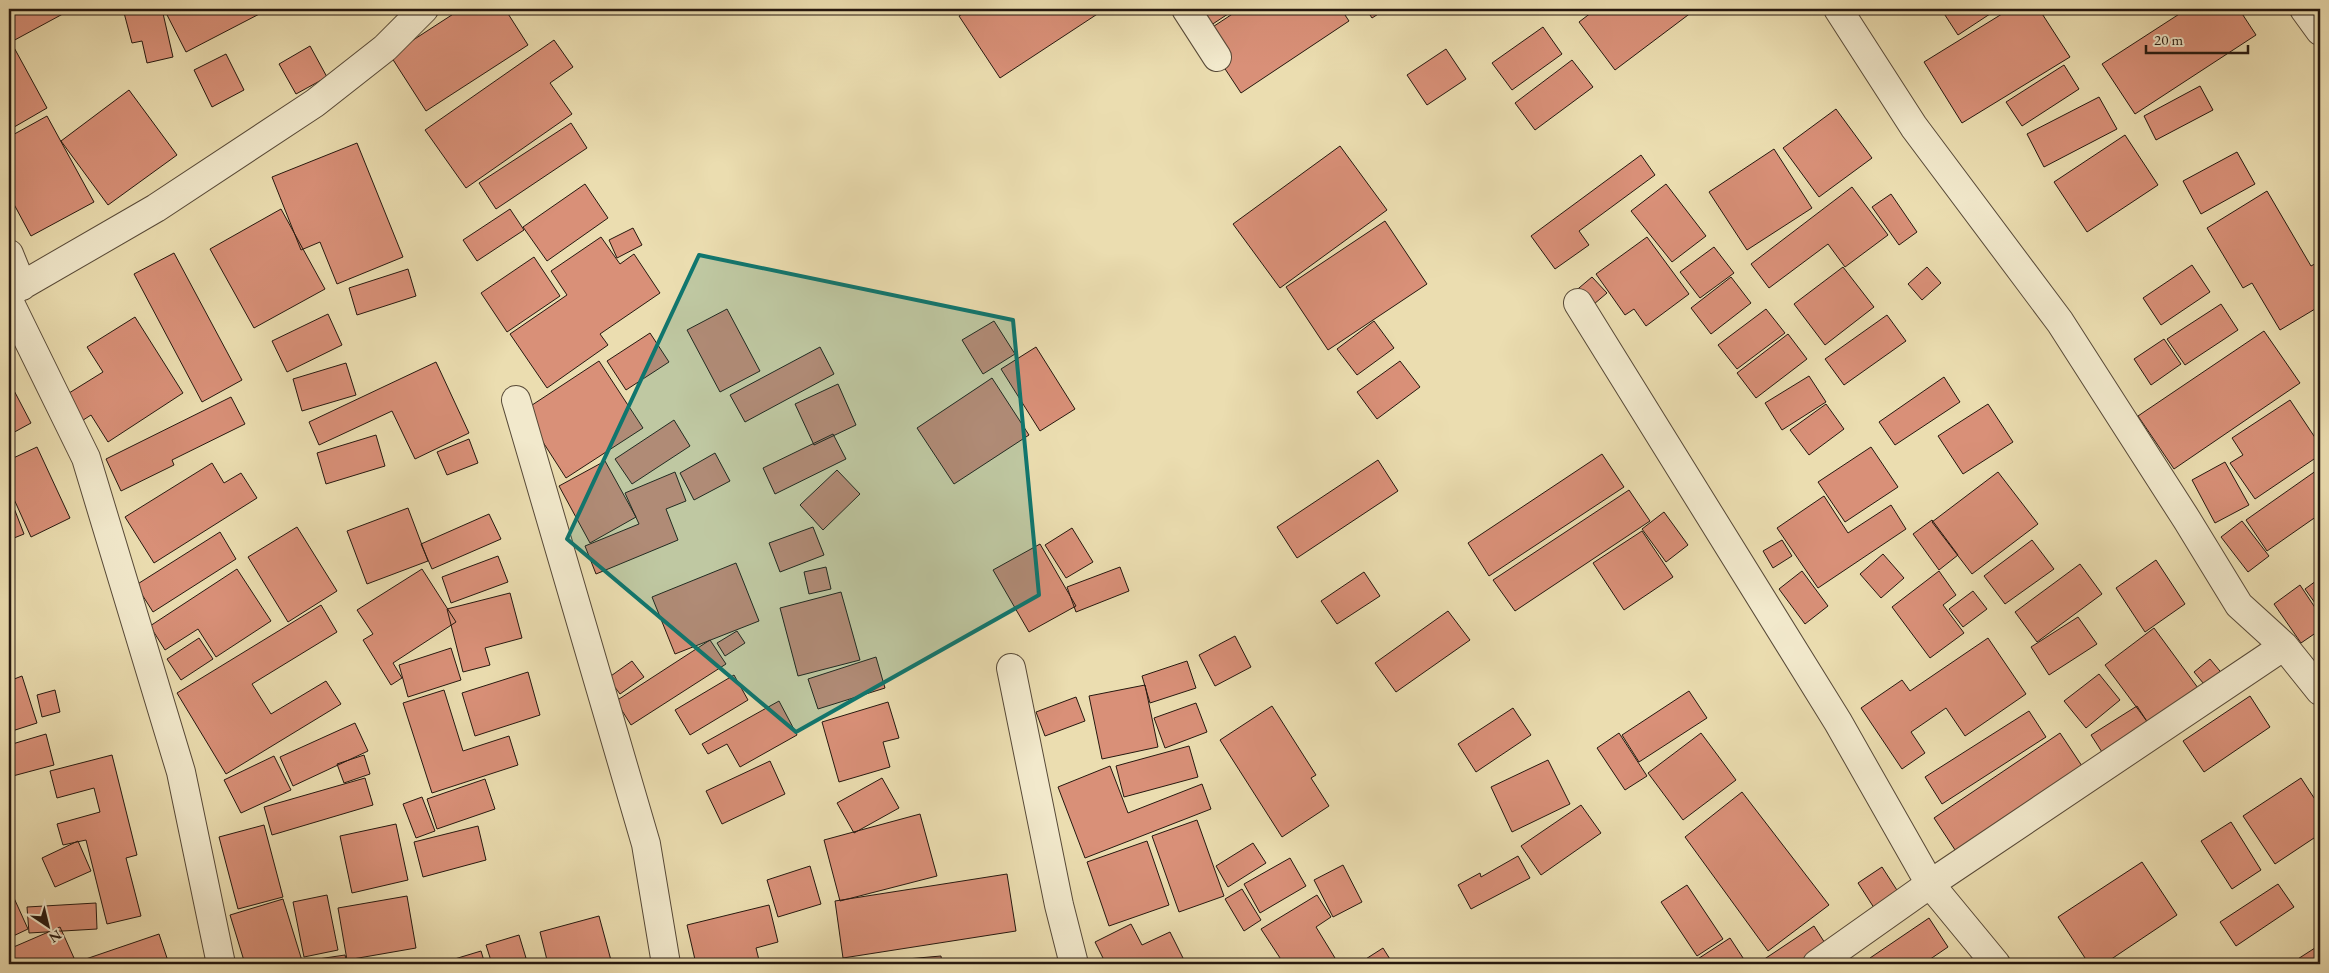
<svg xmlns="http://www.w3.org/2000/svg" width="2329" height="973" viewBox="0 0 2329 973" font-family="'EB Garamond',serif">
<rect width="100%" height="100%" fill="#ebddb0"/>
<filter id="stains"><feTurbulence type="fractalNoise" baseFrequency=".004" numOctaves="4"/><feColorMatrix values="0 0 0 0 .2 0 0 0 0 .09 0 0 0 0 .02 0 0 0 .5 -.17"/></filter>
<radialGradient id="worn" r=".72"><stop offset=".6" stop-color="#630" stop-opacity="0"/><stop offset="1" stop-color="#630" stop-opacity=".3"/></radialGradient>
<path fill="#d99078" stroke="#26180f" d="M 9,9 L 72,9 L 11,42 L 47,108 L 9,130 Z
M 123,9 L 162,9 L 173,57 L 147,63 L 142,41 L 132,43 Z
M 164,9 L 269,9 L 186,52 Z
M 461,9 L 505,9 L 528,45 L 426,111 L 390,55 Z
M 971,9 L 1105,9 L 1000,78 L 959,16 Z
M 1182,9 L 1229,9 L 1231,12 L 1199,33 Z
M 1240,9 L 1341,9 L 1349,21 L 1241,93 L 1202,34 Z
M 1366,9 L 1386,9 L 1372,18 Z
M 1596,9 L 1696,9 L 1615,70 L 1579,22 Z
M 1941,9 L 1995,9 L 1996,10 L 1958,35 Z
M 2010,9 L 2039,9 L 2070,57 L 1962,123 L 1924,62 Z
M 2187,9 L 2239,9 L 2256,35 L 2135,114 L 2102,64 Z
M 1543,27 L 1562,54 L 1512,90 L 1492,63 Z
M 554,40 L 573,67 L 550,83 L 572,114 L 466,188 L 425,130 Z
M 310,46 L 327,77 L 296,94 L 279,64 Z
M 1446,49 L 1466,79 L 1427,105 L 1407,75 Z
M 226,54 L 244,90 L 212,107 L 194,70 Z
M 1572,60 L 1593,87 L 1535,130 L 1515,103 Z
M 2064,65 L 2079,89 L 2022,126 L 2006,102 Z
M 2200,86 L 2213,110 L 2156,140 L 2144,116 Z
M 129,90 L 177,155 L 108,205 L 61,141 Z
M 2099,97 L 2117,129 L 2044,167 L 2027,134 Z
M 1836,109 L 1872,158 L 1819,197 L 1783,148 Z
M 47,116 L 94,202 L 31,236 L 9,195 L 9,137 Z
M 571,123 L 587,148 L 496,209 L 479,183 Z
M 2125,135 L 2158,185 L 2087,232 L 2054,182 Z
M 357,143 L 403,257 L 337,284 L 320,242 L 301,250 L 272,177 Z
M 1340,146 L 1387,210 L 1280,288 L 1233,224 Z
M 1774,149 L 1812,208 L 1747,250 L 1709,192 Z
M 2237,152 L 2255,184 L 2201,214 L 2183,181 Z
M 1641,155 L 1655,175 L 1579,231 L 1589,245 L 1555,269 L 1531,236 Z
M 585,184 L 608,218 L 547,261 L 523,227 Z
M 1666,184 L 1706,236 L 1672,262 L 1631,211 Z
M 1852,187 L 1888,235 L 1845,267 L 1828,244 L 1769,288 L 1751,264 Z
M 2267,191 L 2311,266 L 2320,261 L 2320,306 L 2280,330 L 2252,283 L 2243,288 L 2207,228 Z
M 1891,194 L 1917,232 L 1899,245 L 1872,207 Z
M 281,209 L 325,289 L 254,328 L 210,249 Z
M 510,209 L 524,230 L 477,261 L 463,240 Z
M 1385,221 L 1427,284 L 1328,350 L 1286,287 Z
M 633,228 L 642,245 L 617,258 L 609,240 Z
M 601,237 L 620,264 L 634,254 L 660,293 L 600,334 L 608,345 L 547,388 L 510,334 L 567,295 L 551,271 Z
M 1647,237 L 1689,294 L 1646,326 L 1634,309 L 1625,315 L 1596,274 Z
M 1714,247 L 1734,273 L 1700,298 L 1680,272 Z
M 174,253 L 242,380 L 202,402 L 134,274 Z
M 534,257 L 560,296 L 507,332 L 481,293 Z
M 2192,265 L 2210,292 L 2161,325 L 2143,298 Z
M 1843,267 L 1874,307 L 1825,345 L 1794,304 Z
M 1927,267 L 1941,283 L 1922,300 L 1908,284 Z
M 408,269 L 416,296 L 357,315 L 349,288 Z
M 1592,277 L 1607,293 L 1587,310 L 1573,293 Z
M 1731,277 L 1751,303 L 1711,334 L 1691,308 Z
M 2221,304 L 2238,330 L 2185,365 L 2167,339 Z
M 727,309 L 760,371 L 720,392 L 687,330 Z
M 1766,309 L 1785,333 L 1737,369 L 1718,345 Z
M 328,314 L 342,345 L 287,372 L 272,341 Z
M 1887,315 L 1906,341 L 1844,385 L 1825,359 Z
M 135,317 L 183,393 L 108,442 L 91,415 L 77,424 L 61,398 L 103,372 L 87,347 Z
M 994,321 L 1015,354 L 983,374 L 962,340 Z
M 1374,321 L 1394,348 L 1357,375 L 1337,349 Z
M 2264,331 L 2300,383 L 2174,469 L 2138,416 Z
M 650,333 L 669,362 L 626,390 L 607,361 Z
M 1788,334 L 1807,359 L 1756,398 L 1737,373 Z
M 2164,339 L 2181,364 L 2151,385 L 2134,359 Z
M 820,347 L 834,374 L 745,422 L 730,395 Z
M 1036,347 L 1075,409 L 1040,431 L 1001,369 Z
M 599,361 L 643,428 L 566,478 L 523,411 Z
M 1400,361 L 1420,387 L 1377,419 L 1357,392 Z
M 436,362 L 469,433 L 415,459 L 392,411 L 319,445 L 309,422 Z
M 346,363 L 356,395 L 302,411 L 293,379 Z
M 1809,376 L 1826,402 L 1782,430 L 1765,403 Z
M 1944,377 L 1960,402 L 1895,445 L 1879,422 Z
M 992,378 L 1029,435 L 954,484 L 917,428 Z
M 9,381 L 31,423 L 9,435 Z
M 838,384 L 856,425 L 814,445 L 795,404 Z
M 231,397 L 245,424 L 172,460 L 174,465 L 121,491 L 106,459 Z
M 2290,400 L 2320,445 L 2320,455 L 2255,499 L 2230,463 L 2243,455 L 2232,438 Z
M 1826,404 L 1844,429 L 1809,455 L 1790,430 Z
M 1988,404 L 2013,442 L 1963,474 L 1938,436 Z
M 674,420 L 690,446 L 632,484 L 615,459 Z
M 833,434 L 846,459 L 775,494 L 763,468 Z
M 376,435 L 385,466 L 326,484 L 317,453 Z
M 469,439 L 478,463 L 447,475 L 437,452 Z
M 37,447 L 70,518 L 31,537 L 9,488 L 9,460 Z
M 1871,447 L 1898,487 L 1845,522 L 1818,482 Z
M 715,453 L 730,481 L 694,500 L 680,473 Z
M 1602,454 L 1624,487 L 1489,576 L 1468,543 Z
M 1378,460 L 1398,491 L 1297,558 L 1277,527 Z
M 605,461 L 636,517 L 590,543 L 559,486 Z
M 2225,462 L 2249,505 L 2215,523 L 2192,480 Z
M 212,463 L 224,483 L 241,473 L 257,498 L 154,563 L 125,517 Z
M 2320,468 L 2320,514 L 2267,551 L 2246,520 Z
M 837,470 L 860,494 L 823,530 L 800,505 Z
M 675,472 L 686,501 L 666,509 L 678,540 L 596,574 L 585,546 L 639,524 L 625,493 Z
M 1998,472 L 2038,524 L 1972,574 L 1932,522 Z
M 1629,490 L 1650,521 L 1515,611 L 1493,580 Z
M 9,495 L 24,534 L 9,540 Z
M 1824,496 L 1848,533 L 1891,505 L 1906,529 L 1818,588 L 1777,528 Z
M 408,508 L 428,561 L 367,584 L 347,531 Z
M 1664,512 L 1688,545 L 1666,562 L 1642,529 Z
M 489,514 L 501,539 L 432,569 L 421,544 Z
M 1932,520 L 1958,555 L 1939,570 L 1913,534 Z
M 2242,521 L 2269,556 L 2248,572 L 2221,537 Z
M 297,527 L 337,591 L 288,622 L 248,557 Z
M 813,527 L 824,555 L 780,572 L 769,543 Z
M 1072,528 L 1093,562 L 1066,578 L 1045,545 Z
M 1642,531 L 1673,577 L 1624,610 L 1593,563 Z
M 220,532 L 236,559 L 153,612 L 136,585 Z
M 1782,540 L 1792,556 L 1773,568 L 1763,551 Z
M 2032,540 L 2054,569 L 2005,604 L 1984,576 Z
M 1040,544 L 1076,606 L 1029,632 L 993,570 Z
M 1883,554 L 1904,578 L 1881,598 L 1860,574 Z
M 498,556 L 508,582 L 451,603 L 442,577 Z
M 2156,560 L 2185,604 L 2145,632 L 2116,588 Z
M 736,563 L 759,621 L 675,654 L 652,597 Z
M 2080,564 L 2102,594 L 2037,642 L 2015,612 Z
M 826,567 L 831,589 L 809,594 L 804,572 Z
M 1120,567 L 1129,591 L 1076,612 L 1067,587 Z
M 237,569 L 271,621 L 216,657 L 198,629 L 165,650 L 150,626 Z
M 422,569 L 456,622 L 393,663 L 402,678 L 391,685 L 363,640 L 373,634 L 357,610 Z
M 1802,571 L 1828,606 L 1805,624 L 1779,589 Z
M 1939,571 L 1956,595 L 1943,605 L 1964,633 L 1930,658 L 1892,607 Z
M 1364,572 L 1380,596 L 1337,624 L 1321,601 Z
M 2320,578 L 2320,610 L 2305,589 Z
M 2300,585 L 2320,615 L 2320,630 L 2301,643 L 2274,604 Z
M 1973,591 L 1987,609 L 1963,627 L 1949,609 Z
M 841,592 L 860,660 L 798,676 L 780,608 Z
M 510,593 L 522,638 L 485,648 L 490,665 L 463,672 L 447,609 Z
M 321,605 L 337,632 L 252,684 L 271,714 L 326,681 L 341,704 L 226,774 L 177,693 Z
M 1448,611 L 1470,640 L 1396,692 L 1375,663 Z
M 2078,617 L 2097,644 L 2049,675 L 2031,647 Z
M 2154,628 L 2198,688 L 2149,724 L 2105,665 Z
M 737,631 L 745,643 L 725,656 L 717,643 Z
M 1235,636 L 1251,667 L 1215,686 L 1199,655 Z
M 199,638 L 213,659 L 181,680 L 167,659 Z
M 1988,638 L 2026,694 L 1965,736 L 1946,708 L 1911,732 L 1925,753 L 1902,769 L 1861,708 L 1902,680 L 1910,691 Z
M 710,640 L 726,664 L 631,725 L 616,701 Z
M 451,648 L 461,680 L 408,697 L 399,665 Z
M 876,657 L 885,688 L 818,709 L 808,679 Z
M 2210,659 L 2229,682 L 2213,695 L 2194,672 Z
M 632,661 L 644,677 L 620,694 L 608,678 Z
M 1187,661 L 1196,688 L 1150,703 L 1142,676 Z
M 528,672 L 540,715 L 475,736 L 462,693 Z
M 2099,674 L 2120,700 L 2086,728 L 2064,701 Z
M 734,675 L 748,700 L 690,735 L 675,710 Z
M 22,676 L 37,723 L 9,732 L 9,681 Z
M 1145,685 L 1158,747 L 1102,759 L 1089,696 Z
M 55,690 L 60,712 L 42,717 L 37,695 Z
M 444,690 L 463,751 L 509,736 L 518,765 L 432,793 L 403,703 Z
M 1689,691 L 1707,718 L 1639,762 L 1622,735 Z
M 2250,696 L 2270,727 L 2204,772 L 2183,741 Z
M 1076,697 L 1085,721 L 1045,736 L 1036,712 Z
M 779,701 L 797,735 L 740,767 L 727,744 L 708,754 L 702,744 Z
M 888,702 L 899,738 L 883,742 L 890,767 L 839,782 L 822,722 Z
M 1196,703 L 1207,732 L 1165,748 L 1154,718 Z
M 1272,706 L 1316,775 L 1311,778 L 1329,806 L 1282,837 L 1220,740 Z
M 2137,706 L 2155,734 L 2109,763 L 2091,735 Z
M 1513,708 L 1531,735 L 1476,772 L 1458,744 Z
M 2029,711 L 2046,737 L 1942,804 L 1925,777 Z
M 355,723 L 368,751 L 293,786 L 280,757 Z
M 1619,733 L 1647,776 L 1625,790 L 1597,748 Z
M 1701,733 L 1736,780 L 1683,820 L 1648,773 Z
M 2060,733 L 2090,778 L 1963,862 L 1934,818 Z
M 46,734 L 54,765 L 9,777 L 9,745 Z
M 1189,746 L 1198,777 L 1124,797 L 1116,766 Z
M 112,755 L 137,855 L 126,858 L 141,916 L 107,924 L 86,840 L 63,845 L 57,824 L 100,812 L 94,788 L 57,798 L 50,771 Z
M 364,755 L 370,774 L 344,783 L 337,764 Z
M 274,756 L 291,790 L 241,813 L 224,780 Z
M 1548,760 L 1570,804 L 1512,832 L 1491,787 Z
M 770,761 L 785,794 L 722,824 L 706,791 Z
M 1110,766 L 1128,813 L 1202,784 L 1211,809 L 1085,858 L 1058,787 Z
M 365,778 L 373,805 L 272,835 L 264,807 Z
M 882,778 L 899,808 L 854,833 L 837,803 Z
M 2301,778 L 2320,807 L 2320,834 L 2275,864 L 2243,816 Z
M 485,779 L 495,809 L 437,829 L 427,799 Z
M 1742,792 L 1829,905 L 1768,951 L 1685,837 Z
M 422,797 L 435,831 L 416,838 L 403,804 Z
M 1581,805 L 1601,833 L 1541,875 L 1521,846 Z
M 920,814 L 937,876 L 840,901 L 824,840 Z
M 1197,820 L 1224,896 L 1179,912 L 1152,836 Z
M 2231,822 L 2261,870 L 2232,889 L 2201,841 Z
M 396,824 L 408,880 L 352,893 L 340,836 Z
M 264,825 L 283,897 L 238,909 L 219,837 Z
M 478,826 L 486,860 L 423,877 L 414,842 Z
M 78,841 L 91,871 L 55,887 L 42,858 Z
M 1147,841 L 1169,905 L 1109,926 L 1087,862 Z
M 1253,843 L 1266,863 L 1228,887 L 1216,866 Z
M 1518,856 L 1530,878 L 1471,909 L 1458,885 L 1480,873 L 1481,877 Z
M 1290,858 L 1306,886 L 1260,913 L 1244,884 Z
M 2142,862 L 2177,915 L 2104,964 L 2089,964 L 2058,917 Z
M 1343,865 L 1362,902 L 1333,917 L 1314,880 Z
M 810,866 L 821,904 L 778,917 L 767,880 Z
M 1882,867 L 1904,901 L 1880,917 L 1858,883 Z
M 1007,874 L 1016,931 L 843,958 L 835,901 Z
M 2278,884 L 2294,907 L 2236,946 L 2220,922 Z
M 1687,885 L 1723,939 L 1697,956 L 1661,902 Z
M 9,887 L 28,929 L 9,938 Z
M 1242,889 L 1261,920 L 1244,931 L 1225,899 Z
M 327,895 L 338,950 L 304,957 L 293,902 Z
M 1317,895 L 1331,917 L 1316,927 L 1335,958 L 1325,964 L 1284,964 L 1261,929 Z
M 407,896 L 416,948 L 347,960 L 338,908 Z
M 283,899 L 303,964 L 245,964 L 230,915 Z
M 96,903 L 97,929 L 29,933 L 27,907 Z
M 769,905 L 778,942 L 756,948 L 760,964 L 696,964 L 687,925 Z
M 599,916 L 612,964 L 548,964 L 540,932 Z
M 1929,918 L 1948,947 L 1923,964 L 1875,964 L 1870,958 Z
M 1131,924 L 1142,945 L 1170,932 L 1186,964 L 1106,964 L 1095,942 Z
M 1814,926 L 1832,954 L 1817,964 L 1757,964 Z
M 60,927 L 74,958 L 59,964 L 9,964 L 9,949 Z
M 159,934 L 169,964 L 78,964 L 77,962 Z
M 519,935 L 526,958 L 505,964 L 492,964 L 486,945 Z
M 1730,938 L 1747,964 L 1690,964 Z
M 2318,946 L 2320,951 L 2320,964 L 2290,964 Z
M 1383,948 L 1393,964 L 1358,964 Z
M 481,951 L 485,964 L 448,964 L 448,961 Z
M 345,955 L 347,964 L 291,964 L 291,963 Z
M 941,956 L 942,964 L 872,964 L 872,962 Z
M 416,959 L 417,964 L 390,964 Z"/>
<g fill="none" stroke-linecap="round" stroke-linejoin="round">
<defs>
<path id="street" d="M 1186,9 L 1217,57
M 1838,9 L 1914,127 L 2060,322 L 2187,520 L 2239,605 L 2284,646 L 2320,691
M 2304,9 L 2320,31
M 9,254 L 22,286
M 9,293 L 156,208 L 315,103 L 385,48 L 424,9
M 9,301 L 86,458 L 181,772 L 221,964
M 1578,303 L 1838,722 L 1930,884 L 1996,964
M 516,400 L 646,844 L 666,964
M 1011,668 L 1059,905 L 1074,964
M 1817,964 L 1930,884 L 2284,646"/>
</defs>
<use href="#street" stroke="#574937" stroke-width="30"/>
<use href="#street" stroke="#f2e9cc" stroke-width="28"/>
</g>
<path fill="#0f766e" fill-opacity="0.2" stroke="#0f766e" stroke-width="4" stroke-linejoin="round" d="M 699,255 L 1013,320 L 1039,595 L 796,732 L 567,539 Z"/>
<rect width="2329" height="973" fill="none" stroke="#ebddb0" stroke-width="30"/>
<rect x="10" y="10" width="2309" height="953" fill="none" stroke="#26180f" stroke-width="2.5"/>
<rect x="15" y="15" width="2299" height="943" fill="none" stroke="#26180f"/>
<g transform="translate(48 926) rotate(145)" stroke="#f2e9cc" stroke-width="4" paint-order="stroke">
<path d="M0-4L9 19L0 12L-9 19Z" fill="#26180f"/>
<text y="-8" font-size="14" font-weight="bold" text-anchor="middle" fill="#26180f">N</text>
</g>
<path d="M2146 45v8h102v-8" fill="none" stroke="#26180f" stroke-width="2.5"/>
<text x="2154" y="45" font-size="15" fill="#26180f" stroke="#f2e9cc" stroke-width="4" paint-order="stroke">20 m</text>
<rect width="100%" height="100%" filter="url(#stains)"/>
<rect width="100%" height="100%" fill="url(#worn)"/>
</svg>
